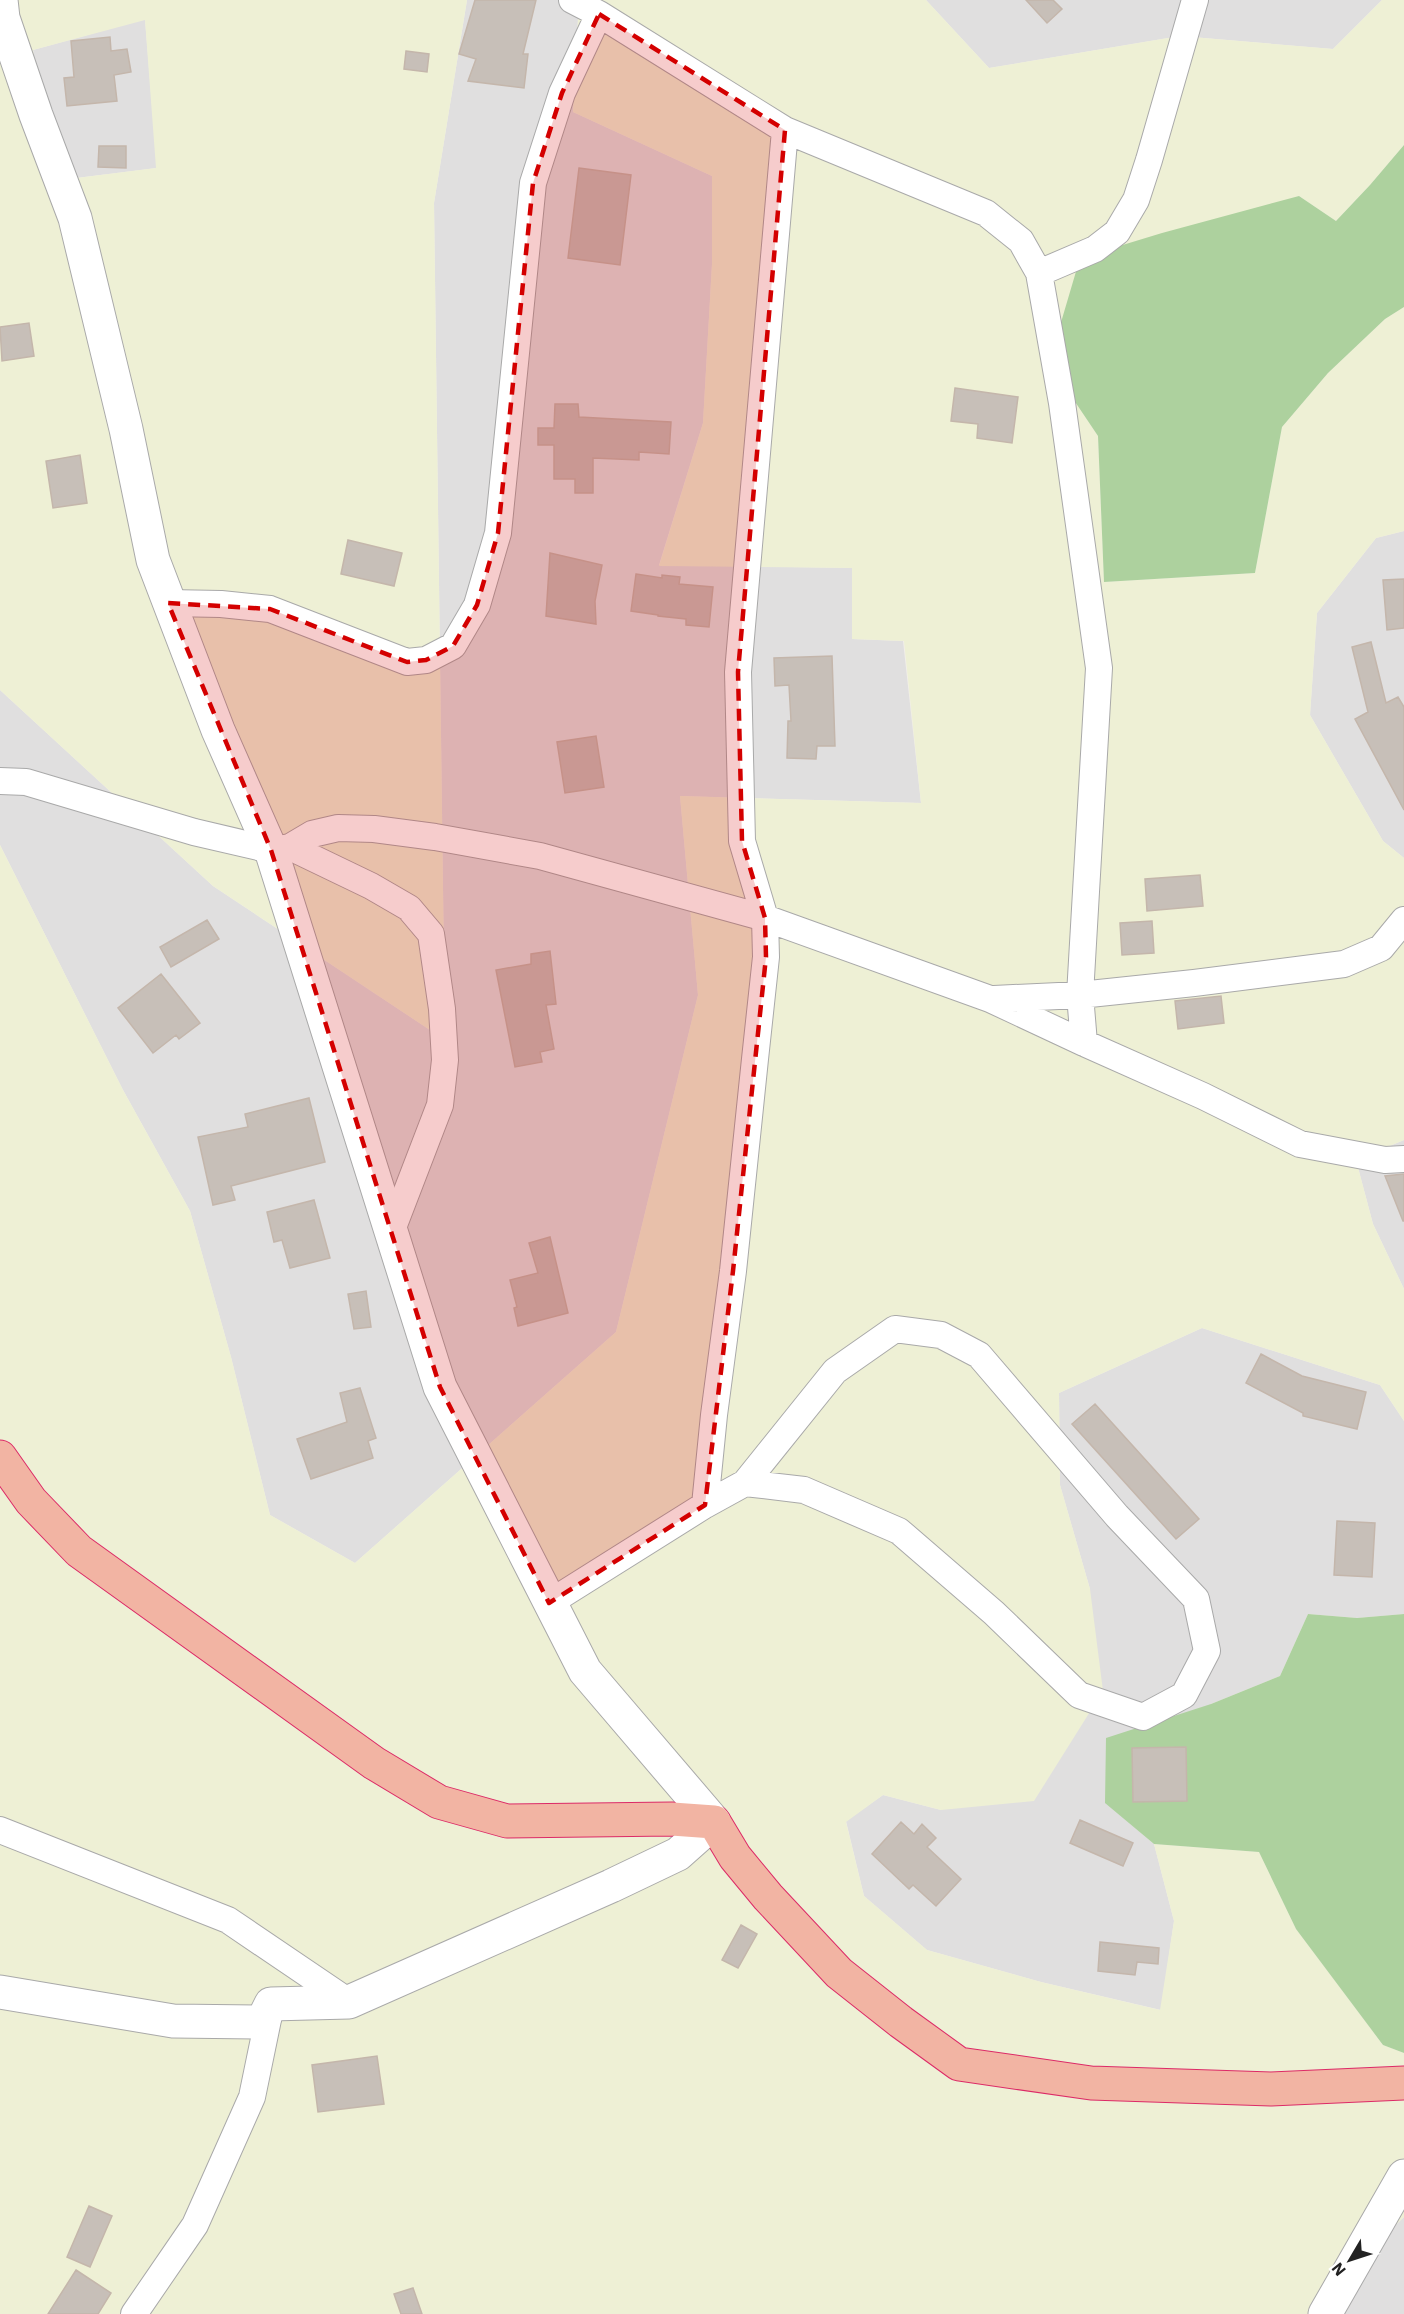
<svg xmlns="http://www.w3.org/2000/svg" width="1404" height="2314" viewBox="0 0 1404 2314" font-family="'IBM Plex Sans',sans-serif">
<rect width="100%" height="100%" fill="#f2efe9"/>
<path fill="#e0dfdf" d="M 467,0 L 579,0 L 573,112 L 712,176 L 712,264 L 703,423 L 659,565 L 853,568 L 852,639 L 903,641 L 921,803 L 680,796 L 698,995 L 616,1332 L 355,1563 L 270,1515 L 231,1357 L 190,1211 L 123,1090 L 0,845 L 0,690 L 213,886 L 445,1040 L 434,203 Z
M 926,0 L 1382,0 L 1333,49 L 1180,36 L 989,68 Z
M 145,19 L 157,168 L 52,181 L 33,50 Z
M 1404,531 L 1404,858 L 1383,841 L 1310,715 L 1317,613 L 1376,538 Z
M 1404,1140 L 1404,1289 L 1373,1224 L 1356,1160 Z
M 1202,1328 L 1380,1385 L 1404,1421 L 1404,1614 L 1357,1618 L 1308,1614 L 1280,1676 L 1211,1704 L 1105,1802 L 1154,1844 L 1174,1921 L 1161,2010 L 1041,1982 L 927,1950 L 864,1896 L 846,1821 L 883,1795 L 941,1810 L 1090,1589 L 1060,1485 L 1059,1393 Z
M 1404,2217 L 1404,2314 L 1328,2314 L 1350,2268 Z"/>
<path fill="#eef0d5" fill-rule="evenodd" d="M 0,0 L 467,0 L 434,203 L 445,1040 L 213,886 L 0,690 ZM 145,20 L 156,168 L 53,181 L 33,50 Z
M 579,0 L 926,0 L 989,68 L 1180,36 L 1333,49 L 1382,0 L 1404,0 L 1404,145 L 1370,185 L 1336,221 L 1299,196 L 1049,362 L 1098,436 L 1104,582 L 1255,573 L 1282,427 L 1328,373 L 1385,319 L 1404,307 L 1404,531 L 1376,538 L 1317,613 L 1310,715 L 1383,841 L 1404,858 L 1404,1140 L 1356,1160 L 1373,1224 L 1404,1289 L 1404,1421 L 1380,1385 L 1202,1328 L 1059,1393 L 1060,1485 L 1090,1589 L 1103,1691 L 1034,1801 L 941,1810 L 883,1795 L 846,1822 L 864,1896 L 927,1950 L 1041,1982 L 1160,2010 L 1174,1921 L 1154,1844 L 1259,1852 L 1296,1929 L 1383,2045 L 1404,2053 L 1404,2217 L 1350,2268 L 1328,2314 L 0,2314 L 0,845 L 123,1090 L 190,1211 L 231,1357 L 270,1515 L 355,1563 L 616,1332 L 698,995 L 680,796 L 921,803 L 904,641 L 852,639 L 852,568 L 659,566 L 703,423 L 712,264 L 712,176 L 573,112 Z"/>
<path fill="#add19e" d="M 1404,145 L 1404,307 L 1385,319 L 1328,373 L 1282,427 L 1255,573 L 1104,582 L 1098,436 L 1049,363 L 1080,258 L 1162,233 L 1299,196 L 1336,221 L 1370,185 Z
M 1308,1614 L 1357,1618 L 1404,1614 L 1404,2053 L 1383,2045 L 1296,1929 L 1259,1852 L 1154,1844 L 1105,1803 L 1106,1738 L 1211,1704 L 1280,1676 Z"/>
<path fill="#c7bfb8" stroke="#c4b6ab" stroke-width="1.5" d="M 475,0 L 536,0 L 523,54 L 528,54 L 524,88 L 468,81 L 476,59 L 459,54 Z
M 1026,0 L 1053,0 L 1062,9 L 1047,23 Z
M 110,37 L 111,51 L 127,49 L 131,72 L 114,75 L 117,101 L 67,106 L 64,78 L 74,77 L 71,41 Z
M 406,51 L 429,54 L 427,72 L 404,69 Z
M 99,146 L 126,146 L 126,168 L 98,167 Z
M 579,168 L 631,175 L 620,265 L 568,258 Z
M 29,323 L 34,356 L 2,361 L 0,327 Z
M 955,388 L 1018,397 L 1012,443 L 977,438 L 978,424 L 951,421 Z
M 555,404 L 578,404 L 579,417 L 671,422 L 669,454 L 639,452 L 639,460 L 593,458 L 593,493 L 575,493 L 575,479 L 554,479 L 554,445 L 538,445 L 538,428 L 554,428 Z
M 80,455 L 87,503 L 53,508 L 46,461 Z
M 348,540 L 402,553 L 394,586 L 341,574 Z
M 550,553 L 602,565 L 595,601 L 596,624 L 546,616 Z
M 636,574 L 662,578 L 662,575 L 680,577 L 679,584 L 713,587 L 709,627 L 686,625 L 686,619 L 658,616 L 658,615 L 631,611 Z
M 1404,579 L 1404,628 L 1387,630 L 1383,580 Z
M 1371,642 L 1386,703 L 1398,697 L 1404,707 L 1404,810 L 1355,719 L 1368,712 L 1352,647 Z
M 832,656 L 835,746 L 817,746 L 816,759 L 787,758 L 788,721 L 791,721 L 789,685 L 775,686 L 774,658 Z
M 596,736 L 604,787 L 565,793 L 557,742 Z
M 1200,875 L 1203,906 L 1147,911 L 1145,879 Z
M 207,920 L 219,939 L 171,967 L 160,947 Z
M 1152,921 L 1154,953 L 1122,955 L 1120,923 Z
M 550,951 L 556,1004 L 546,1005 L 554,1049 L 540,1052 L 542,1062 L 515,1067 L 496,970 L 531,964 L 531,954 Z
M 161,974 L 200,1023 L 179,1039 L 176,1035 L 153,1053 L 118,1008 Z
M 1221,996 L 1224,1023 L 1178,1029 L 1175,1001 Z
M 309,1098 L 325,1162 L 231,1186 L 235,1200 L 213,1205 L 198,1137 L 248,1127 L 245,1114 Z
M 1404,1174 L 1404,1221 L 1403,1221 L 1385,1176 Z
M 314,1200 L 330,1258 L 290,1268 L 282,1240 L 274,1242 L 267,1212 Z
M 550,1237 L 568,1313 L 518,1326 L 514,1308 L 517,1307 L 510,1280 L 538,1273 L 529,1243 Z
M 366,1291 L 371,1327 L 354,1329 L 348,1294 Z
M 1261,1354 L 1302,1376 L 1366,1392 L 1357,1429 L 1303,1416 L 1303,1413 L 1246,1383 Z
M 360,1388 L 376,1438 L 368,1441 L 373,1458 L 311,1479 L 297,1439 L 347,1422 L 340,1393 Z
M 1095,1404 L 1199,1519 L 1176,1539 L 1072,1424 Z
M 1337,1521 L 1375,1523 L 1372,1577 L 1334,1575 Z
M 1186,1747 L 1187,1801 L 1133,1802 L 1132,1748 Z
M 1080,1820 L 1133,1843 L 1123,1866 L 1070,1843 Z
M 901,1822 L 914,1834 L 922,1824 L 936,1838 L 927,1847 L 961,1879 L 936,1906 L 913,1885 L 909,1889 L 872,1854 Z
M 741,1925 L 757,1934 L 738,1968 L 722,1960 Z
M 1100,1942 L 1159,1948 L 1158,1964 L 1137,1962 L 1135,1975 L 1098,1971 Z
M 377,2056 L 384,2104 L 318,2112 L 312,2065 Z
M 89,2206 L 112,2216 L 90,2267 L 67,2257 Z
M 76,2270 L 111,2293 L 98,2314 L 48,2314 Z
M 413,2288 L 422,2314 L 401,2314 L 394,2294 Z"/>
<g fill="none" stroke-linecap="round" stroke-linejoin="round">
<defs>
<path id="minor" d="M 572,0 L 599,14 L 785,130 L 986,213 L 1021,241 L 1039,273 L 1062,403 L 1099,668 L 1080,995 L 1084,1043
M 1039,273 L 1095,249 L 1117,232 L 1136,200 L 1149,160 L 1195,0
M 168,603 L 221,604 L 270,609 L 407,662 L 426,660 L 453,646 L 477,605 L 498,533 L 533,183 L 562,93 L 599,14
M 0,781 L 26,782 L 194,832 L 271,850 L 290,847 L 312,834 L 338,828 L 374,829 L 435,837 L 540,856 L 765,918
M 290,847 L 371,886 L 409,908 L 431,934 L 442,1009 L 445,1060 L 440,1105 L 392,1230
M 765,918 L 742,841 L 738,672 L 785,130
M 994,999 L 1080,995 L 1194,983 L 1344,964 L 1381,948 L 1404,920
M 705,1505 L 745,1483 L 835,1371 L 895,1329 L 941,1335 L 979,1355 L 1117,1516 L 1196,1599 L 1207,1651 L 1184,1695 L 1143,1717 L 1079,1695 L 994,1613 L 899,1531 L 804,1490 L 745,1483
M 549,1603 L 705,1505 L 714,1415 L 733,1271 L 755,1059 L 766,957 L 765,918 L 990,999 L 1084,1043 L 1203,1096 L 1300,1144 L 1385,1160 L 1404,1159
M 0,1830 L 228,1920 L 349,2002
M 134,2314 L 195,2225 L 252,2097 L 271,2005"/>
<path id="tertiary" d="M 0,1992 L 173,2021 L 262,2022 L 271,2004 L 349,2002 L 611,1886 L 678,1854 L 714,1822 L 585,1671 L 440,1387 L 271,850 L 218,730 L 153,560 L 126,429 L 75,218 L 36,115 L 3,18 L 1,0
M 1325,2314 L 1404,2176"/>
<path id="trunk" d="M 0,1457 L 31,1501 L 79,1551 L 374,1763 L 439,1802 L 507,1821 L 672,1819 L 714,1822 L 735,1857 L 768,1897 L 839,1973 L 901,2022 L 959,2064 L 1091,2083 L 1271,2089 L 1404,2083"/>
</defs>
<use href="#minor" stroke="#a9a9a9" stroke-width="28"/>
<use href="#tertiary" stroke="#a9a9a9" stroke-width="35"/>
<use href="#trunk" stroke="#dc2a67" stroke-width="35"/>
<use href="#minor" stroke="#fff" stroke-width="26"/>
<use href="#tertiary" stroke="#fff" stroke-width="33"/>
<use href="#trunk" stroke="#f2b4a3" stroke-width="33"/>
</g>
<path fill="#d40000" fill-opacity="0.2" stroke="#d40000" stroke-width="4.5" stroke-dasharray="12 8" stroke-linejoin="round" d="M 599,14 L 785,130 L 738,672 L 742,841 L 765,918 L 766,957 L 733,1271 L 705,1505 L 549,1603 L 440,1387 L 271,850 L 168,603 L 270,609 L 407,662 L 426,660 L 453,646 L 477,605 L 498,533 L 533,183 L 562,93 Z"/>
<g transform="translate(1350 2260) rotate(231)" stroke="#ffffff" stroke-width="4.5" paint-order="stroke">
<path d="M0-4.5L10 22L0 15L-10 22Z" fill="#222222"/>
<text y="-9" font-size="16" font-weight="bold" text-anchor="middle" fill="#222222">N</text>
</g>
</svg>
